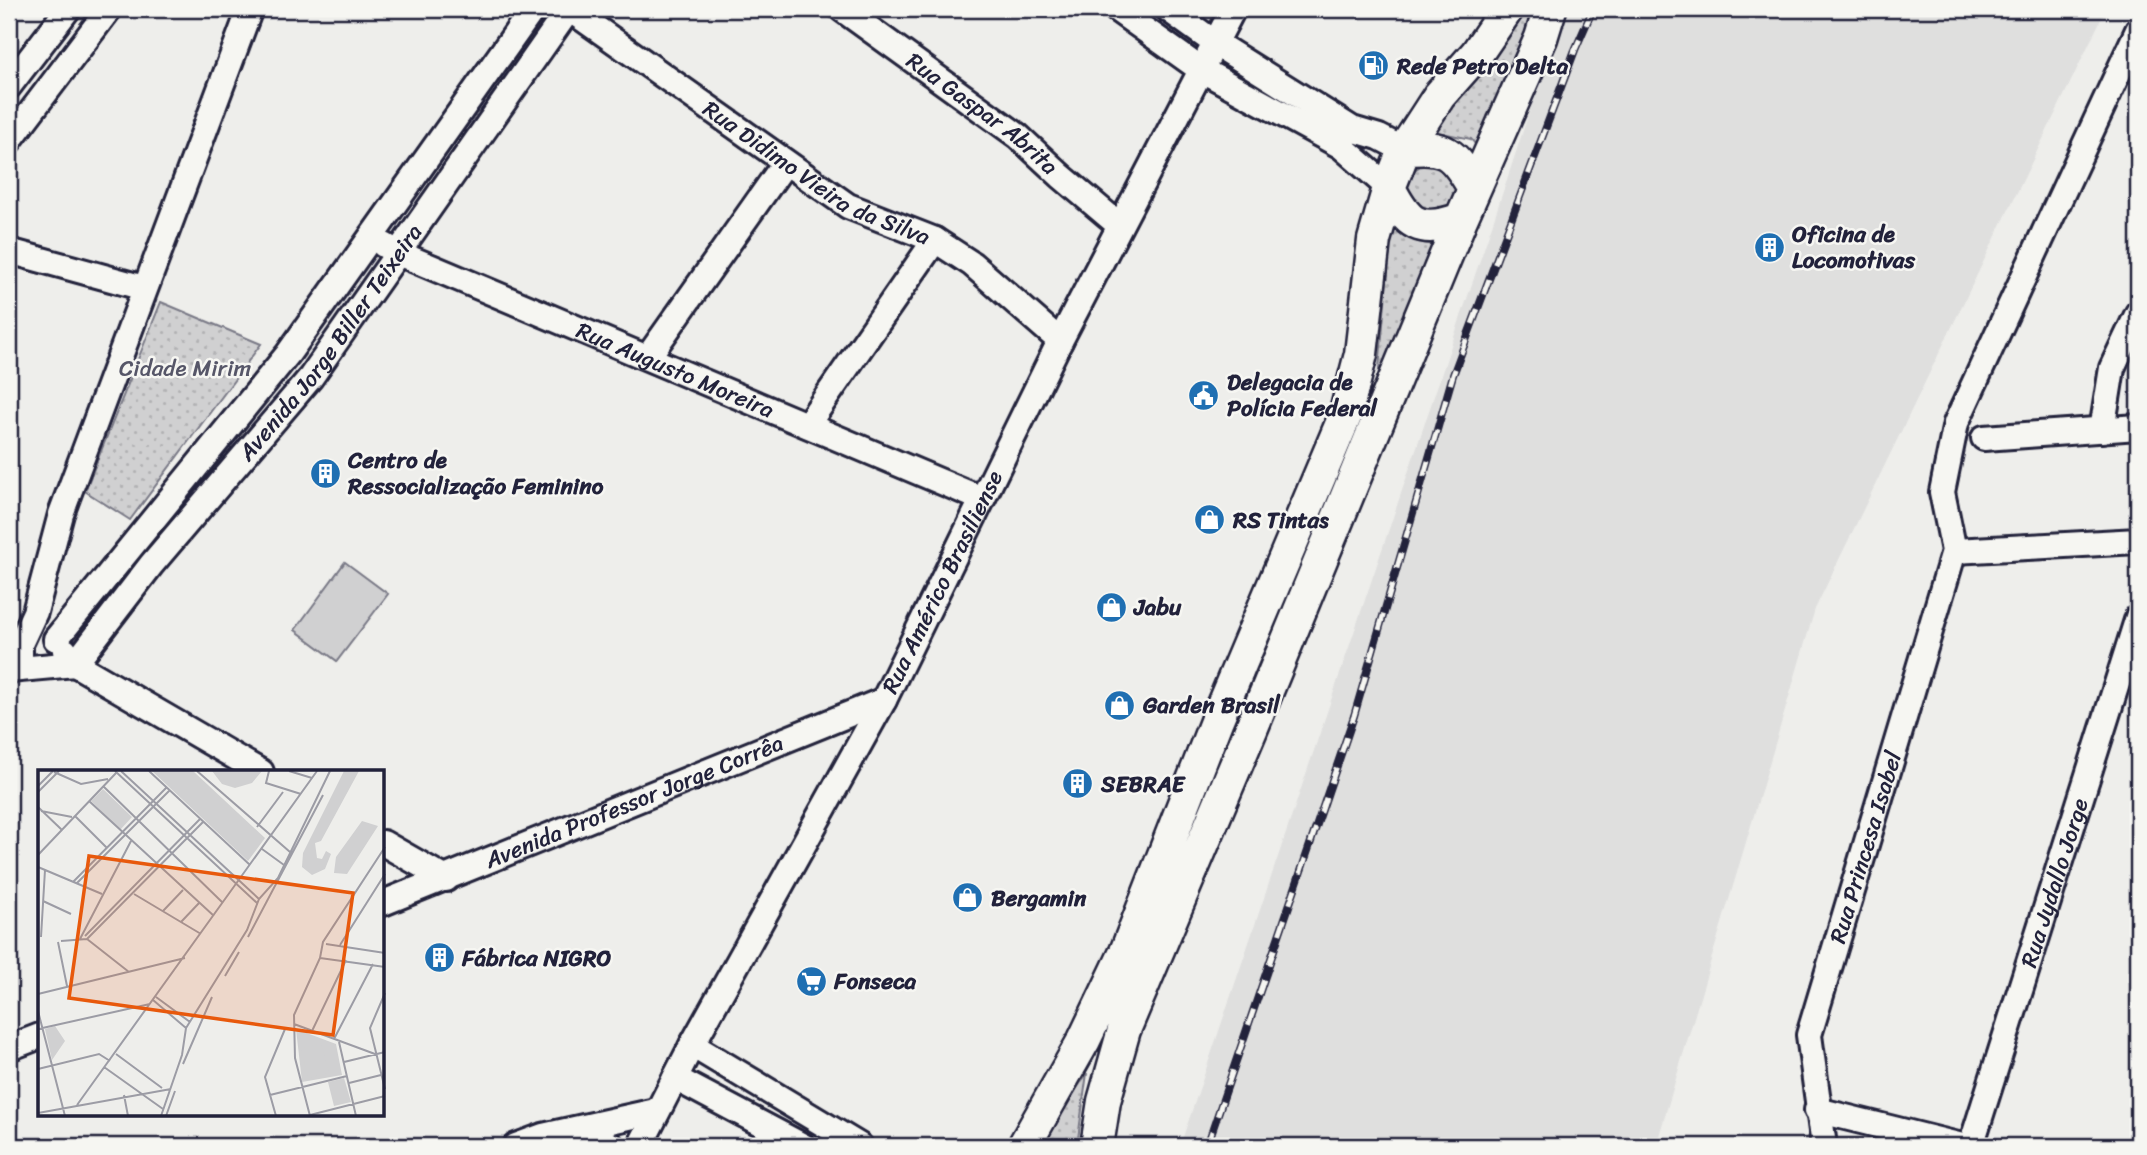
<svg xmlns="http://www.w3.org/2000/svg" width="2147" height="1155" viewBox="0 0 2147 1155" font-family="Sriracha,sans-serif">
<defs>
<pattern id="grass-dots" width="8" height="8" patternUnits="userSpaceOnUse" patternTransform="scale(1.75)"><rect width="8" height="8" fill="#d0d0d1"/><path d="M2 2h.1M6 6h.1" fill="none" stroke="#b2b2b4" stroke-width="1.8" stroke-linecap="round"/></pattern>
</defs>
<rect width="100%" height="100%" fill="#eeeeeb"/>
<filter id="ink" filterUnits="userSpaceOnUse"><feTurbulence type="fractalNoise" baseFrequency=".0143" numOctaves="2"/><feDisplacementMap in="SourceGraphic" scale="14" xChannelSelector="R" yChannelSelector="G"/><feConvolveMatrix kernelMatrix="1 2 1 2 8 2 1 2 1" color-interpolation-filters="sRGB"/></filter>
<g filter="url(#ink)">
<path fill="#dfdfde" d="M 1563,9 L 2106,9 L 1815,609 L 1656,1146 L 1180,1146 L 1493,222 Z"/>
<path fill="url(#grass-dots)" stroke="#797986" stroke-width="2" d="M 1528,9 L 1534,9 L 1481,151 L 1471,139 L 1432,131 Z
M 1428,161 L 1460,175 L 1453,210 L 1418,211 L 1407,187 L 1413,171 Z
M 1392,225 C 1407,239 1420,245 1441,245 L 1377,391 Z
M 161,302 L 261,344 L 130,520 L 85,491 Z
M 1087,1073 L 1077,1146 L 1039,1146 Z"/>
<path fill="#d0d0d1" stroke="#797986" stroke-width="2" d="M 345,562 L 388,594 L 337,661 L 295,630 Z"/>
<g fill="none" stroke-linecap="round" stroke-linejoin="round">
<defs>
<g id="minor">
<path id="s1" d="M 569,9 L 848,206 L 935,240 L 972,264 L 1060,341"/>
<path id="s2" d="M 842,9 L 1018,136 L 1061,176 L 1119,225"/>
<path d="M 1116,9 L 1200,69 L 1341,146 L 1389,188"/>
<path d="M 1168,9 L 1215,43 L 1352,129 L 1379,137 L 1404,150"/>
<path d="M 9,86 L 68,9"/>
<path d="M 9,141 L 109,9"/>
<path id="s3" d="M 384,245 L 398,253 L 982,499"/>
<path d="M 9,251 L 144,288"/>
<path d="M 648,357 L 785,163"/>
<path d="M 807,425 L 935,240"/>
<path d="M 2102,430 L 2112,368 L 2138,313"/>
<path d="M 1984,438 L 2138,427"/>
<path d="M 1954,551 L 2138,541"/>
<path d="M 56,639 L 288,354 L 533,9"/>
<path d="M 65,651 L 75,664 L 261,772"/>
<path id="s4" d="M 75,664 L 151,565 L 311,377 L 569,9"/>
<path d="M 20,668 L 20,644 L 35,612 L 61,514 L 250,9"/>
<path d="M 9,670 L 75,664"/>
<path d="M 383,843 L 446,879"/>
<path id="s5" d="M 383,903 L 884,700"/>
<path d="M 692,1045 L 860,1146"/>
<path d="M 9,1048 L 40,1036"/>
<path d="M 675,1078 L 803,1146"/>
<path d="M 1817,1110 L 1962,1146"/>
<path d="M 568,1136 L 590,1136 L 612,1146"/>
<path d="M 516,1146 L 543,1136 L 656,1111"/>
<path id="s6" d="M 640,1146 L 692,1045 L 884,700 L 1060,341 L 1233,9"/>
<path id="s7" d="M 1824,1146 L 1809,1035 L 1954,551 L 1942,492 L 1956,423 L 2138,30"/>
<path id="s8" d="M 1971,1146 L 2138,617"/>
</g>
<path id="major" d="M 1404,150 C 1445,144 1454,153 1474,188
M 1389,188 C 1408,225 1419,234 1461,219
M 1024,1146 L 1084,1040 L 1126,952 L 1217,719 L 1345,416 L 1361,354 L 1374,240 L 1389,188 L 1404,150 L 1439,96 L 1477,53 L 1507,9
M 1097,1146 L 1104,1101 L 1124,1030 L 1250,732 L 1461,219 L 1541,38 L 1550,9"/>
</defs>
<use href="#minor" stroke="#22223b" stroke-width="30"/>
<use href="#major" stroke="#22223b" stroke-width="37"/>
<use href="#minor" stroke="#f6f6f2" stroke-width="24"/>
<use href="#major" stroke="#f6f6f2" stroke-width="32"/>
<defs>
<path id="rail" d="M 1207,1146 L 1354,716 L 1453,375 L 1575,50 L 1593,9"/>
</defs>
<use href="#rail" stroke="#22223b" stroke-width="8"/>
<use href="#rail" stroke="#f6f6f2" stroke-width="5" stroke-dasharray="16" stroke-linecap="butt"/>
</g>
</g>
<defs>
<symbol id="fuel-disc" viewBox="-11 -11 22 22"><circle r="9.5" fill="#1f6fb2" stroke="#f6f6f2"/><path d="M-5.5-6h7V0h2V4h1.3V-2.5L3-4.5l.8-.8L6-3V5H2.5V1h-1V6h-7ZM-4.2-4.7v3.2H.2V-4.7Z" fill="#fff"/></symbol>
<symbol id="building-disc" viewBox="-11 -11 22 22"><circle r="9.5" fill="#1f6fb2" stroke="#f6f6f2"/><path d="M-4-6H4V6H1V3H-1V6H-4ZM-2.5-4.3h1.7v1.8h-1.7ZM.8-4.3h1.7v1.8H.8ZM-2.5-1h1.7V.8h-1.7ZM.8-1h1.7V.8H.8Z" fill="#fff"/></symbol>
<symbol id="civic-disc" viewBox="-11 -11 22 22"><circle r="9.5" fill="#1f6fb2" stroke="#f6f6f2"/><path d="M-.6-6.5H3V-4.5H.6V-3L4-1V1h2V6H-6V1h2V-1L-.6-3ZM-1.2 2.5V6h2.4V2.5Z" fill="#fff"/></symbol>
<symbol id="shop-disc" viewBox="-11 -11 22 22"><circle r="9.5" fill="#1f6fb2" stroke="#f6f6f2"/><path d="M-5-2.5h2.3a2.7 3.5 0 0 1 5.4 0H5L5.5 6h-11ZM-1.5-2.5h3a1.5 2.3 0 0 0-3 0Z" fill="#fff"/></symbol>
<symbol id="supermarket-disc" viewBox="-11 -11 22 22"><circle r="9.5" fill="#1f6fb2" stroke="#f6f6f2"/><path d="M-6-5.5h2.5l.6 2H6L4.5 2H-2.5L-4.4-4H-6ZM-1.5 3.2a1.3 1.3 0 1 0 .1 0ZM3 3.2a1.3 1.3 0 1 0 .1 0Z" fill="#fff"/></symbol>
</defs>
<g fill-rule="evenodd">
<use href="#fuel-disc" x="1356" y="48" width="35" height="35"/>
<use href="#building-disc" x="1752" y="230" width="35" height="35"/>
<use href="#civic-disc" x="1186" y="378" width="35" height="35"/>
<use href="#building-disc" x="308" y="456" width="35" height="35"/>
<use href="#shop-disc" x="1192" y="502" width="35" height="35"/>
<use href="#shop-disc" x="1094" y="590" width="35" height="35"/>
<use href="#shop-disc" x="1102" y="688" width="35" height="35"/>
<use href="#building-disc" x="1060" y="766" width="35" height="35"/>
<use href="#shop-disc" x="950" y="880" width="35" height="35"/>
<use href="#building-disc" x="422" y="940" width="35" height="35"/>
<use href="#supermarket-disc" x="794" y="964" width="35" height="35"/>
</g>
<g text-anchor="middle" stroke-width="5" stroke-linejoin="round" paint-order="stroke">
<g font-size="23" font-weight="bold" fill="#22223b" stroke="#f6f6f2" text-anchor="start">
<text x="1397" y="74">Rede Petro Delta</text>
<text x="1792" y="242">Oficina de<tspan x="1792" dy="26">Locomotivas</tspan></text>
<text x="1227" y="390">Delegacia de<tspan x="1227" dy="26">Polícia Federal</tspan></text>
<text x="348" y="468">Centro de<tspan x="348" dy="26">Ressocialização Feminino</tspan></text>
<text x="1233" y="528">RS Tintas</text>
<text x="1134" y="615">Jabu</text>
<text x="1143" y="713">Garden Brasil</text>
<text x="1101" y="792">SEBRAE</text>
<text x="991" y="906">Bergamin</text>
<text x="462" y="966">Fábrica NIGRO</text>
<text x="834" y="989">Fonseca</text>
</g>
<g font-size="23" fill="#22223b" stroke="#f6f6f2">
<text dy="8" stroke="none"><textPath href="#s2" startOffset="175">Rua Gaspar Abrita</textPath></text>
<text dy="8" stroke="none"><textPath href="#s1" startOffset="298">Rua Didimo Vieira da Silva</textPath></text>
<text dy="8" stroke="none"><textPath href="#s4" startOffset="411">Avenida Jorge Biller Teixeira</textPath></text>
<text dy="8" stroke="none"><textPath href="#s3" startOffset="317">Rua Augusto Moreira</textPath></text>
<text dy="8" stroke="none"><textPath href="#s6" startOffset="640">Rua Américo Brasiliense</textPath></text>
<text dy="8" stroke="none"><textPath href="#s5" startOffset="271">Avenida Professor Jorge Corrêa</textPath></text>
<text dy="8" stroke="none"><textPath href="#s7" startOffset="308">Rua Princesa Isabel</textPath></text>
<text dy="8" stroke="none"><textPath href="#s8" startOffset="276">Rua Jydallo Jorge</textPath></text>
</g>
<g font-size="23" fill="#565668" stroke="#f6f6f2">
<text x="185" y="376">Cidade Mirim</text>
</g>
</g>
<g transform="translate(38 770)">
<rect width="346" height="346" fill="#eeeeeb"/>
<path d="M 306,1 L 321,1 L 283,71 L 277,73 L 279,88 L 284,89 L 288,81 L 293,84 L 287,99 L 274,105 L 264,97 L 265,83 ZM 324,51 L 340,56 L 309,104 L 296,103 L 298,87 Z" fill="#d0d0d1"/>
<path d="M 114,1 L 155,1 L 227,68 L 210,91 ZM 65,19 L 94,47 L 82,60 L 53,31 ZM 258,259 L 298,274 L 304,305 L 264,312 Z" fill="#d0d0d1"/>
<path d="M 174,1 L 224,1 L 214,13 L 197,18 L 184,14 ZM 197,46 L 221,70 L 209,82 L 185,58 ZM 17,256 L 27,271 L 14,290 L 7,259 ZM 283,273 L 291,303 L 270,308 L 263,278 ZM 306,308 L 313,332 L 296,336 L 290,312 Z" fill="#d0d0d1"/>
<path fill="none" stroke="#9c9ca5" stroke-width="2" d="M 77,1 L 219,133M 83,1 L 221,129M 111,1 L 212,95M 159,1 L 252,82M 231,1 L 228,13 L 263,24M 251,1 L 274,8M 16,2 L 43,14 L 70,9M 0,16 L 15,1M 65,16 L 185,133M 0,22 L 21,1M 51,31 L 176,146M 0,37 L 24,60M 3,41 L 34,47M 37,46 L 69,78M 219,57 L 245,22M 224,79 L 246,95M 0,85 L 79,2M 0,97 L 64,124M 35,112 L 129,17M 39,113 L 132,20M 96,124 L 163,164M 5,131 L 33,144M 125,141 L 145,120M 143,152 L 162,132M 47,166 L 162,49M 3,167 L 7,100M 210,167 L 285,25M 42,169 L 93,71M 49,169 L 165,52M 49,169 L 91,202M 23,171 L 49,169M 20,172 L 29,216M 288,174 L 347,183M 302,175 L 347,104M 282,188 L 347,197M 187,206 L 201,182M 347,223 L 332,258 L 347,319M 0,224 L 147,188M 118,227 L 152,252M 115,230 L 148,258M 0,241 L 27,346M 256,254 L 337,284M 0,259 L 112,234M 274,261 L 308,190M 296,269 L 335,194M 301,272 L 318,346M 78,284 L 124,318M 306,292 L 347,282M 145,294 L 174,227M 66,297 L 125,339M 0,299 L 61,284 L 72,291M 311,313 L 343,305M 86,325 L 90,346M 232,325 L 309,306M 39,335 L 279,1M 0,343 L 133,319M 123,346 L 144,285 L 148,258 L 209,160 L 221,129 L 240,108 L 292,1M 128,346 L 137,321M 238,346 L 227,307 L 247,259M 268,346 L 347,326M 272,346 L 257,288 L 256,245 L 282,188 L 285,172 L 347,77"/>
<path fill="#e8590c" fill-opacity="0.15" stroke="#e8590c" stroke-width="3.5" d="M 51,86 L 315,123 L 295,265 L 31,228 Z"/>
<rect width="346" height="346" fill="none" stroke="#22223b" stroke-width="3.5"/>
</g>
<rect width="2147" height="1155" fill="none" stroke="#f6f6f2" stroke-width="35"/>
<rect x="18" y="18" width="2112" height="1120" fill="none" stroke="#22223b" stroke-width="2.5" filter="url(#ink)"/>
</svg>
